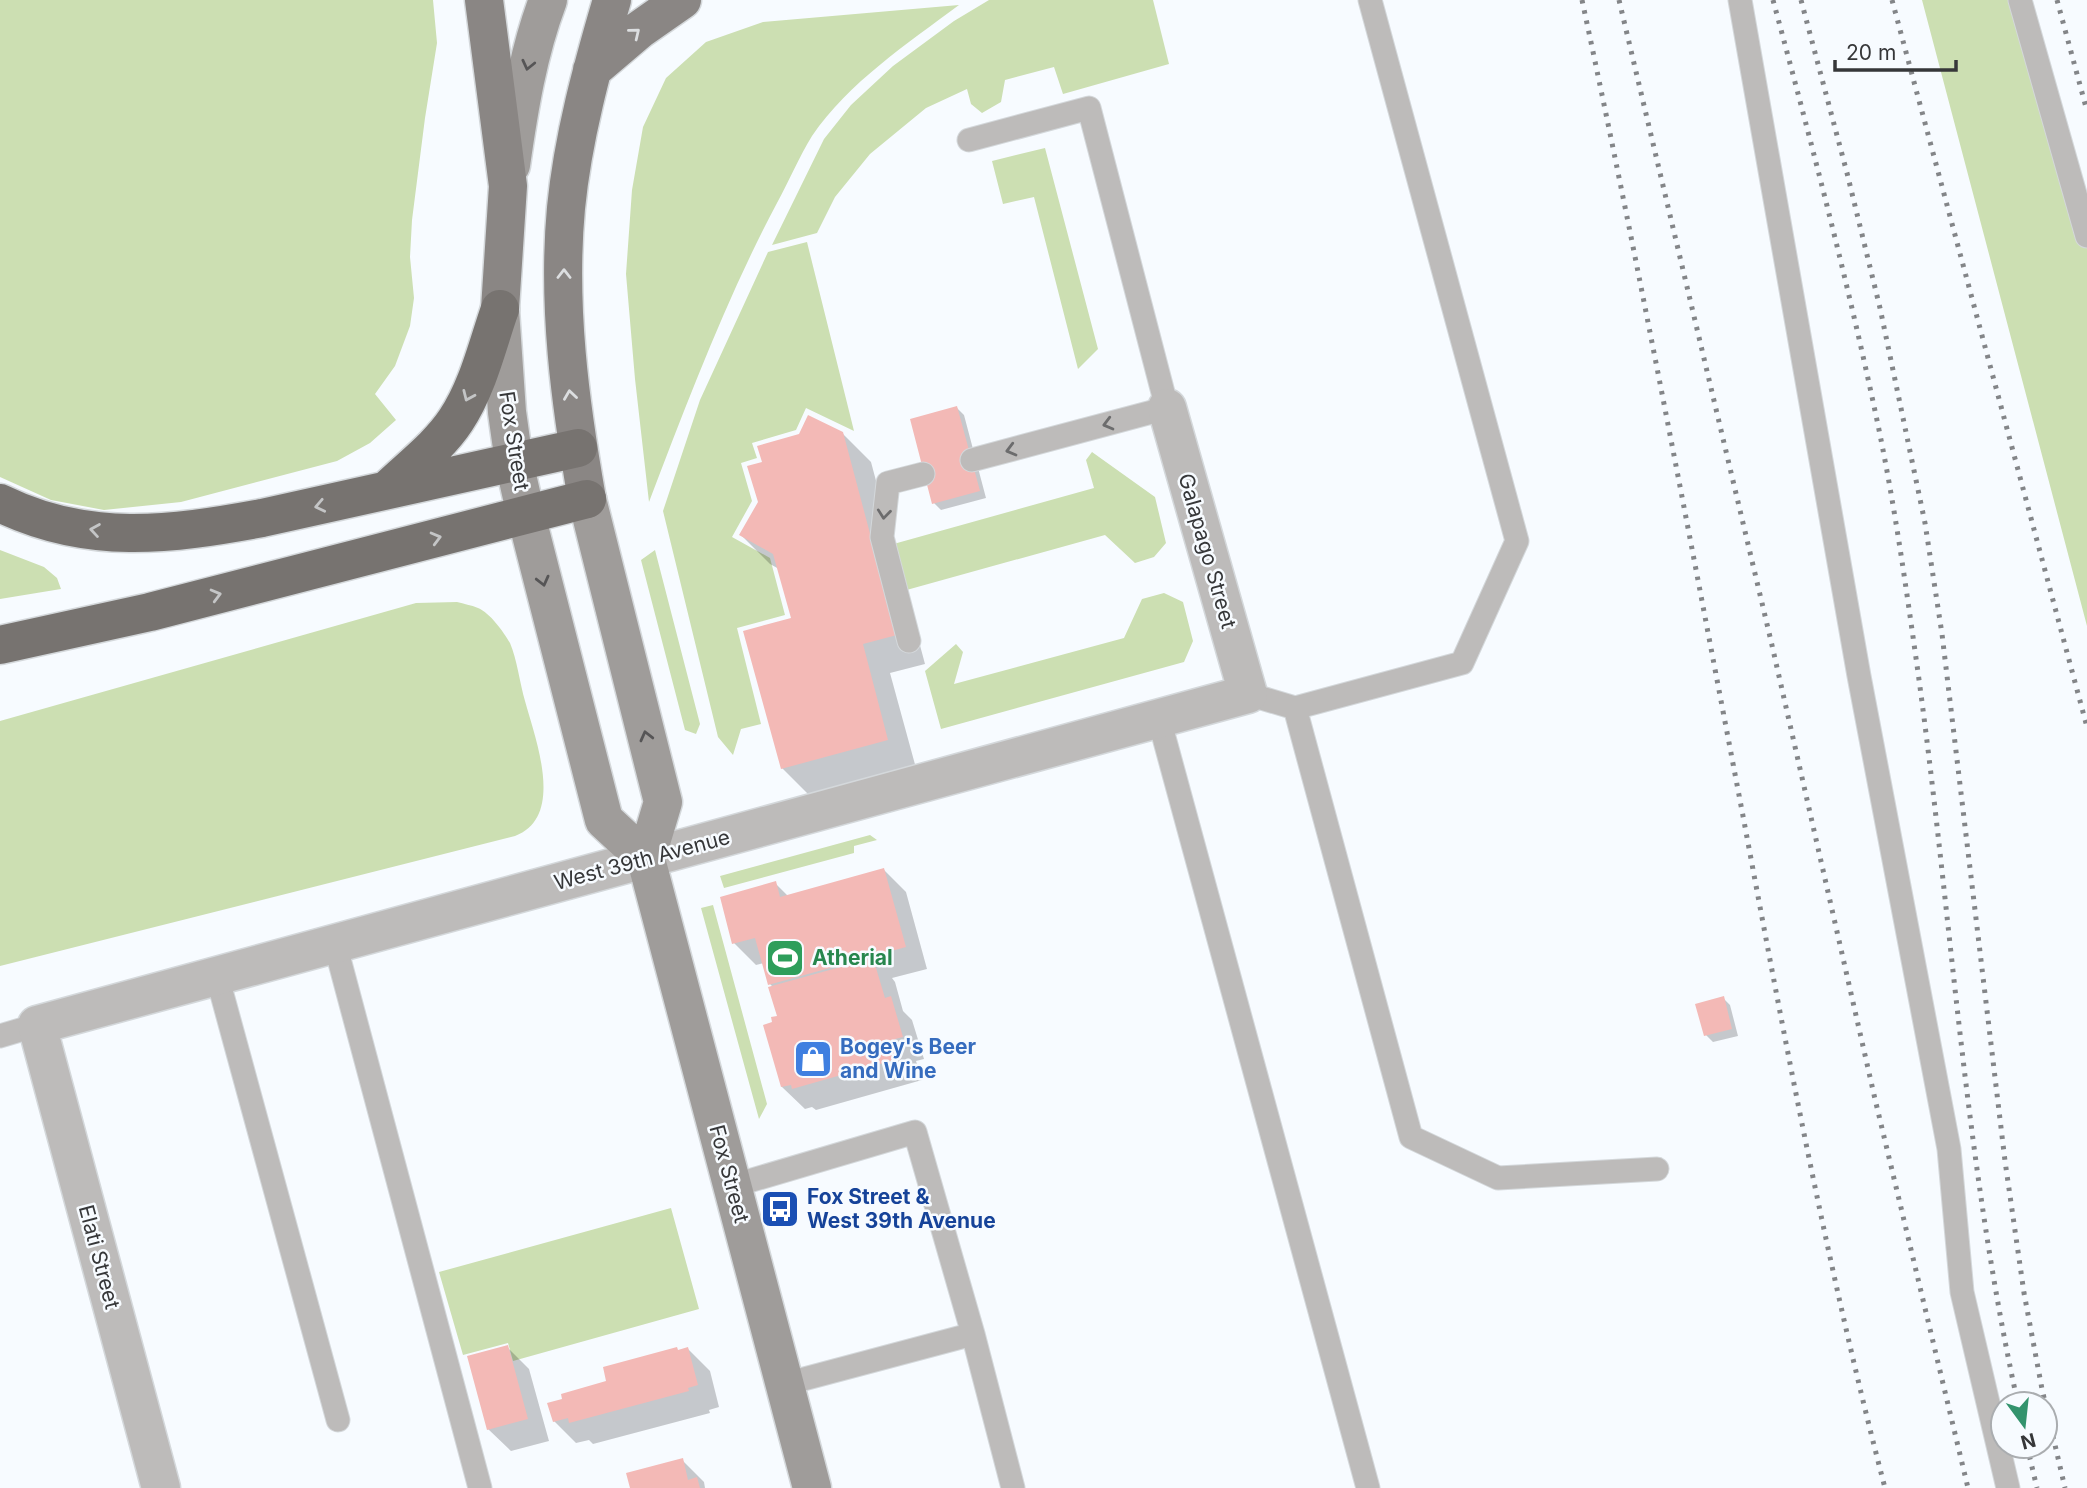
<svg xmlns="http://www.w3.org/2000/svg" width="2087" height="1488" viewBox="0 0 2087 1488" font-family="Inter,sans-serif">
<rect width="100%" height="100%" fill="#f7fbff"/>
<path fill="#ccdfb2" d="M 0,0 L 433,0 L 437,43 L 425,118 L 412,220 L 410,257 L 414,298 L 410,326 L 395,366 L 375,394 L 396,420 L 370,443 L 337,461 L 181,502 L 104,510 L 51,500 L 0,477 Z
M 989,0 L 1153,0 L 1169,64 L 1063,94 L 1054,67 L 1005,80 L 1001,102 L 982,113 L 971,104 L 967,89 L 926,108 L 870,154 L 835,197 L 817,233 L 772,245 L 824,139 L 851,105 L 893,66 L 954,21 Z
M 1922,0 L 2021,0 L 2087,237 L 2087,626 Z
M 959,5 C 907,44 849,82 812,136 C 799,157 789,181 777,203 C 726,299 688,400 649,502 L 635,379 L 626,274 L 632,190 L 643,127 L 666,78 L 706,42 L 763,22 Z
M 1045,148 L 1098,349 L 1078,369 L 1034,197 L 1003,204 L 992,161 Z
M 807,242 L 854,431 L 806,408 L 796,430 L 752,443 L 757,458 L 741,463 L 752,501 L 732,537 L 770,558 L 785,615 L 737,628 L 761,724 L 741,729 L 733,755 L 718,737 L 663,511 L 700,400 L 768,252 Z
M 1092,452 L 1155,497 L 1166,543 L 1154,557 L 1135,563 L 1105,535 L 903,591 L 890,545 L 1094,488 L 1086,460 Z
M 0,550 L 44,567 L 57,578 L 61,589 L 0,599 Z
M 655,550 L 700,724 L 696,734 L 685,730 L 641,560 Z
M 1164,593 L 1183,602 L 1193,641 L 1184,662 L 941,729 L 925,671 L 956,644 L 963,652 L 954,684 L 1124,638 L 1142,599 Z
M 457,602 C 464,604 471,605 478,608 C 490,613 503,631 510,643 C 517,659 520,684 525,701 C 535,738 566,817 515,836 L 0,966 L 0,721 L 416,603 Z
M 870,835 L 877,840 L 854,846 L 854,853 L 724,888 L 720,876 Z
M 713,905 L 767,1104 L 759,1119 L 701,908 Z
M 671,1208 L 699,1309 L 513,1361 L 508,1343 L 463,1355 L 439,1272 Z"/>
<path fill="#0003" d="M 957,408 L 964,415 L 986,498 L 941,510 L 934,503 Z
M 842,433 L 871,462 L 925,664 L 890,673 L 916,768 L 811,797 L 782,768 L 793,620 L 779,569 L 770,564 L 741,535 Z
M 884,870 L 906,892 L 927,969 L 892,978 L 895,982 L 903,1011 L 912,1020 L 924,1059 L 916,1061 L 922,1080 L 816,1110 L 812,1107 L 805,1109 L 782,1087 L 774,1024 L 779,1017 L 773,987 L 770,984 L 764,963 L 756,965 L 734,943 L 775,883 L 788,896 Z
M 1723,998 L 1730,1005 L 1738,1036 L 1713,1042 L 1706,1035 Z
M 507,1347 L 529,1369 L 549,1441 L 511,1451 L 488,1429 Z
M 688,1349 L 710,1371 L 719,1407 L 709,1410 L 710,1413 L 593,1444 L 589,1440 L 576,1443 L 554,1421 L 609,1382 Z
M 682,1460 L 704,1482 L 705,1488 L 632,1488 Z"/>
<path fill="#f3b9b6" d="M 957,406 L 980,491 L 932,504 L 910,419 Z
M 808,415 L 843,432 L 897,635 L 863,644 L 888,740 L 781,769 L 743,631 L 791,618 L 773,554 L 739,535 L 758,502 L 747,466 L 762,462 L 757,446 L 799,434 Z
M 884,868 L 906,947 L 768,985 L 755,938 L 732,944 L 720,897 L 776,881 L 780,897 Z
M 873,958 L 885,998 L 891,996 L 903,1037 L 895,1039 L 901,1058 L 792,1089 L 791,1085 L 781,1087 L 763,1025 L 772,1022 L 771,1017 L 777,1016 L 768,987 Z
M 1724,996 L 1732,1029 L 1704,1036 L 1695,1004 Z
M 508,1345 L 528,1419 L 487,1430 L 467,1356 Z
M 677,1347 L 678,1350 L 688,1347 L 698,1385 L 688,1388 L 689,1391 L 569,1423 L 568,1418 L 553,1422 L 547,1403 L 562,1399 L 561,1394 L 606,1381 L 603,1367 Z
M 683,1458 L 688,1480 L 697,1477 L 700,1488 L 630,1488 L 626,1473 Z"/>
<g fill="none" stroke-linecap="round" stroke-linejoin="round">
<defs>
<path id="lane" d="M 1740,0 L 1859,676 L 1949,1149 L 1962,1292 L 2008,1488
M 2020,0 L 2087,236
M 969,140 L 1089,108 L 1167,408 L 972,460
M 909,641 L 882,537 L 888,483 L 923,474
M 1248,694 L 1295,708 L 1462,663 L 1517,541 L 1370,0
M 1295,708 L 1411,1137 L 1498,1178 L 1657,1169
M 1159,719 L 1368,1488
M 335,944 L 480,1488
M 217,976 L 338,1420
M 0,1036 L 37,1025
M 732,1186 L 915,1132 L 973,1334 L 1013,1488
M 785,1384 L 973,1334"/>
<path id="street" d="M 161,1488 L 37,1025 L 1248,694 L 1167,408"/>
<path id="secondary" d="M 511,165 C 519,109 528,53 548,0
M 500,310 L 507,412 L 514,462 L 526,515 L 604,820 L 646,859 L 812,1488
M 587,499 L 663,802 L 646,859"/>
<path id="primary" d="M 484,0 L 508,186 L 500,309
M 592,70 L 639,30 L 682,0
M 587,499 C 570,403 557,305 566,208 C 573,137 592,68 612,0"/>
<path id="highway" d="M 388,489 C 411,467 439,446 456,420 C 478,387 487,346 500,309
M 0,503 C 88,546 170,535 262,518 L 578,448
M 0,645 L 150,612 L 587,499"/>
</defs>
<use href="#lane" stroke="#d4d8db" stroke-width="25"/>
<use href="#street" stroke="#d4d8db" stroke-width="41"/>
<use href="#secondary" stroke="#d4d8db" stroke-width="41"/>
<use href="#primary" stroke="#d4d8db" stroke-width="41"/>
<use href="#highway" stroke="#d4d8db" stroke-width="41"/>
<use href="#lane" stroke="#bdbbba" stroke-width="23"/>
<use href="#street" stroke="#bdbbba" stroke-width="38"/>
<use href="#secondary" stroke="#9f9c9a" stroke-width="38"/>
<use href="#primary" stroke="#8a8684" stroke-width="38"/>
<use href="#highway" stroke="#777370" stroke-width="38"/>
<path stroke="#838588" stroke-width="5" stroke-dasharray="3.5 7" stroke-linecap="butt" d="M 1582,0 C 1640,271 1691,544 1743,816 C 1785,1041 1827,1266 1885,1488
M 1619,0 L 1771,641 L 1875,1099 L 1968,1488
M 1773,0 C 1811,141 1848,282 1878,425 C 1894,502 1905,580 1916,658 C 1951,906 1964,1159 2018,1404
M 1801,0 L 1847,173 L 1880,308 L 1925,523 L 1942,634 L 2005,1161 L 2024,1293 L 2042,1389 L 2065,1488
M 1892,0 L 2087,727
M 2057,0 L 2087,111
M 2027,1446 L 2037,1488"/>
</g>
<defs><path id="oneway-chevron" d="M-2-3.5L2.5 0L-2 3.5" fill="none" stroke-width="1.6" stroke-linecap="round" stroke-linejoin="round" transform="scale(1.75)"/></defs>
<g stroke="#dcdee0">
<use href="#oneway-chevron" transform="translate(635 33) rotate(-39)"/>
<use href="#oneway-chevron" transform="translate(564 274) rotate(-90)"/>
<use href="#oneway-chevron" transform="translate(570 395) rotate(-98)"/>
</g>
<g stroke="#565556">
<use href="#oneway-chevron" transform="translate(528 65) rotate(103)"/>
<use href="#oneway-chevron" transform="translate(543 581) rotate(76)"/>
<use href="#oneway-chevron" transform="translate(646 736) rotate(-104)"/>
</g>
<g stroke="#c4c5c6">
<use href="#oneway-chevron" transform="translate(468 396) rotate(114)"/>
<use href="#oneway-chevron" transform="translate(320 506) rotate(168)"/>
<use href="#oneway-chevron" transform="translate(95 530) rotate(-171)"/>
<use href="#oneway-chevron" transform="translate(436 538) rotate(-15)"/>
<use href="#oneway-chevron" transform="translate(216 595) rotate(-15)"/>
</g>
<g stroke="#6c6c6d">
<use href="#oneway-chevron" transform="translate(1108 424) rotate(165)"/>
<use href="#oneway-chevron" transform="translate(1011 450) rotate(165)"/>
<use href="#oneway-chevron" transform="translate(884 514) rotate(96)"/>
</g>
<defs>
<symbol id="stadium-square" viewBox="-11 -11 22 22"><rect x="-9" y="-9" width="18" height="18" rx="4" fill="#2e9e5b" stroke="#f7fbff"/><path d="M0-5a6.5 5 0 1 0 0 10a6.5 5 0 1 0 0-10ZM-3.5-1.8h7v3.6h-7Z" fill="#fff"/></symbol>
<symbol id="shop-square" viewBox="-11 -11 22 22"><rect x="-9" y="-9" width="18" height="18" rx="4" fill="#3f7fe0" stroke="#f7fbff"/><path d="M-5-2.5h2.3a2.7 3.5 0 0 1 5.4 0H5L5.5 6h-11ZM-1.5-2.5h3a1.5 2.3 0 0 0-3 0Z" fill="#fff"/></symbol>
<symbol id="bus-square" viewBox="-11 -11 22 22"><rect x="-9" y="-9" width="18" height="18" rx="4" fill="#1a4fb4" stroke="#f7fbff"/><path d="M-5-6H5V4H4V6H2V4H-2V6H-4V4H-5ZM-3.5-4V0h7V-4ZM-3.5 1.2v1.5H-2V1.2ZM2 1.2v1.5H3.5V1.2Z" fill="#fff"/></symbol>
</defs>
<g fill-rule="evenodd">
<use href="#stadium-square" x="763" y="936" width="44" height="44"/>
<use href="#shop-square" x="791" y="1037" width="44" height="44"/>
<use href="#bus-square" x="758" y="1187" width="44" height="44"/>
</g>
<g text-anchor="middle" stroke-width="5" stroke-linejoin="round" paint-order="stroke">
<g font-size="21" fill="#363739" stroke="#f7fbff">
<text transform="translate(514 441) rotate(81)" y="7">Fox Street</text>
<text transform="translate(1207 551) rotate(74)" y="7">Galapago Street</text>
<text transform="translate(642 860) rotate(-15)" y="7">West 39th Avenue</text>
<text transform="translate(729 1174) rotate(75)" y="7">Fox Street</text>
<text transform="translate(99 1257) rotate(75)" y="7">Elati Street</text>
</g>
<g font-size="21" font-weight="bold" fill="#27864d" stroke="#f7fbff" text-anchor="start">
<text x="812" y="965">Atherial</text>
</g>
<g font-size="21" font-weight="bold" fill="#366cbe" stroke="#f7fbff" text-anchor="start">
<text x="840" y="1054">Bogey's Beer<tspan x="840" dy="24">and Wine</tspan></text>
</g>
<g font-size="21" font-weight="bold" fill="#164399" stroke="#f7fbff" text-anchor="start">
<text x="807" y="1204">Fox Street &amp;<tspan x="807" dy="24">West 39th Avenue</tspan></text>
</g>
</g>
<g transform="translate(2024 1425) rotate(165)"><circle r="33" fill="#f7fbff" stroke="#aaadb0" stroke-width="2"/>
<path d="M0-5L12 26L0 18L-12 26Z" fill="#33936d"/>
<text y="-10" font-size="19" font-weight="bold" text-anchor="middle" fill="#363739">N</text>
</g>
<path d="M1835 60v10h121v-10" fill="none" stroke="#363739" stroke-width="3.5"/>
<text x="1846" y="60" font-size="21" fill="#363739" stroke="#f7fbff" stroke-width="5" paint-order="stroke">20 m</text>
</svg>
